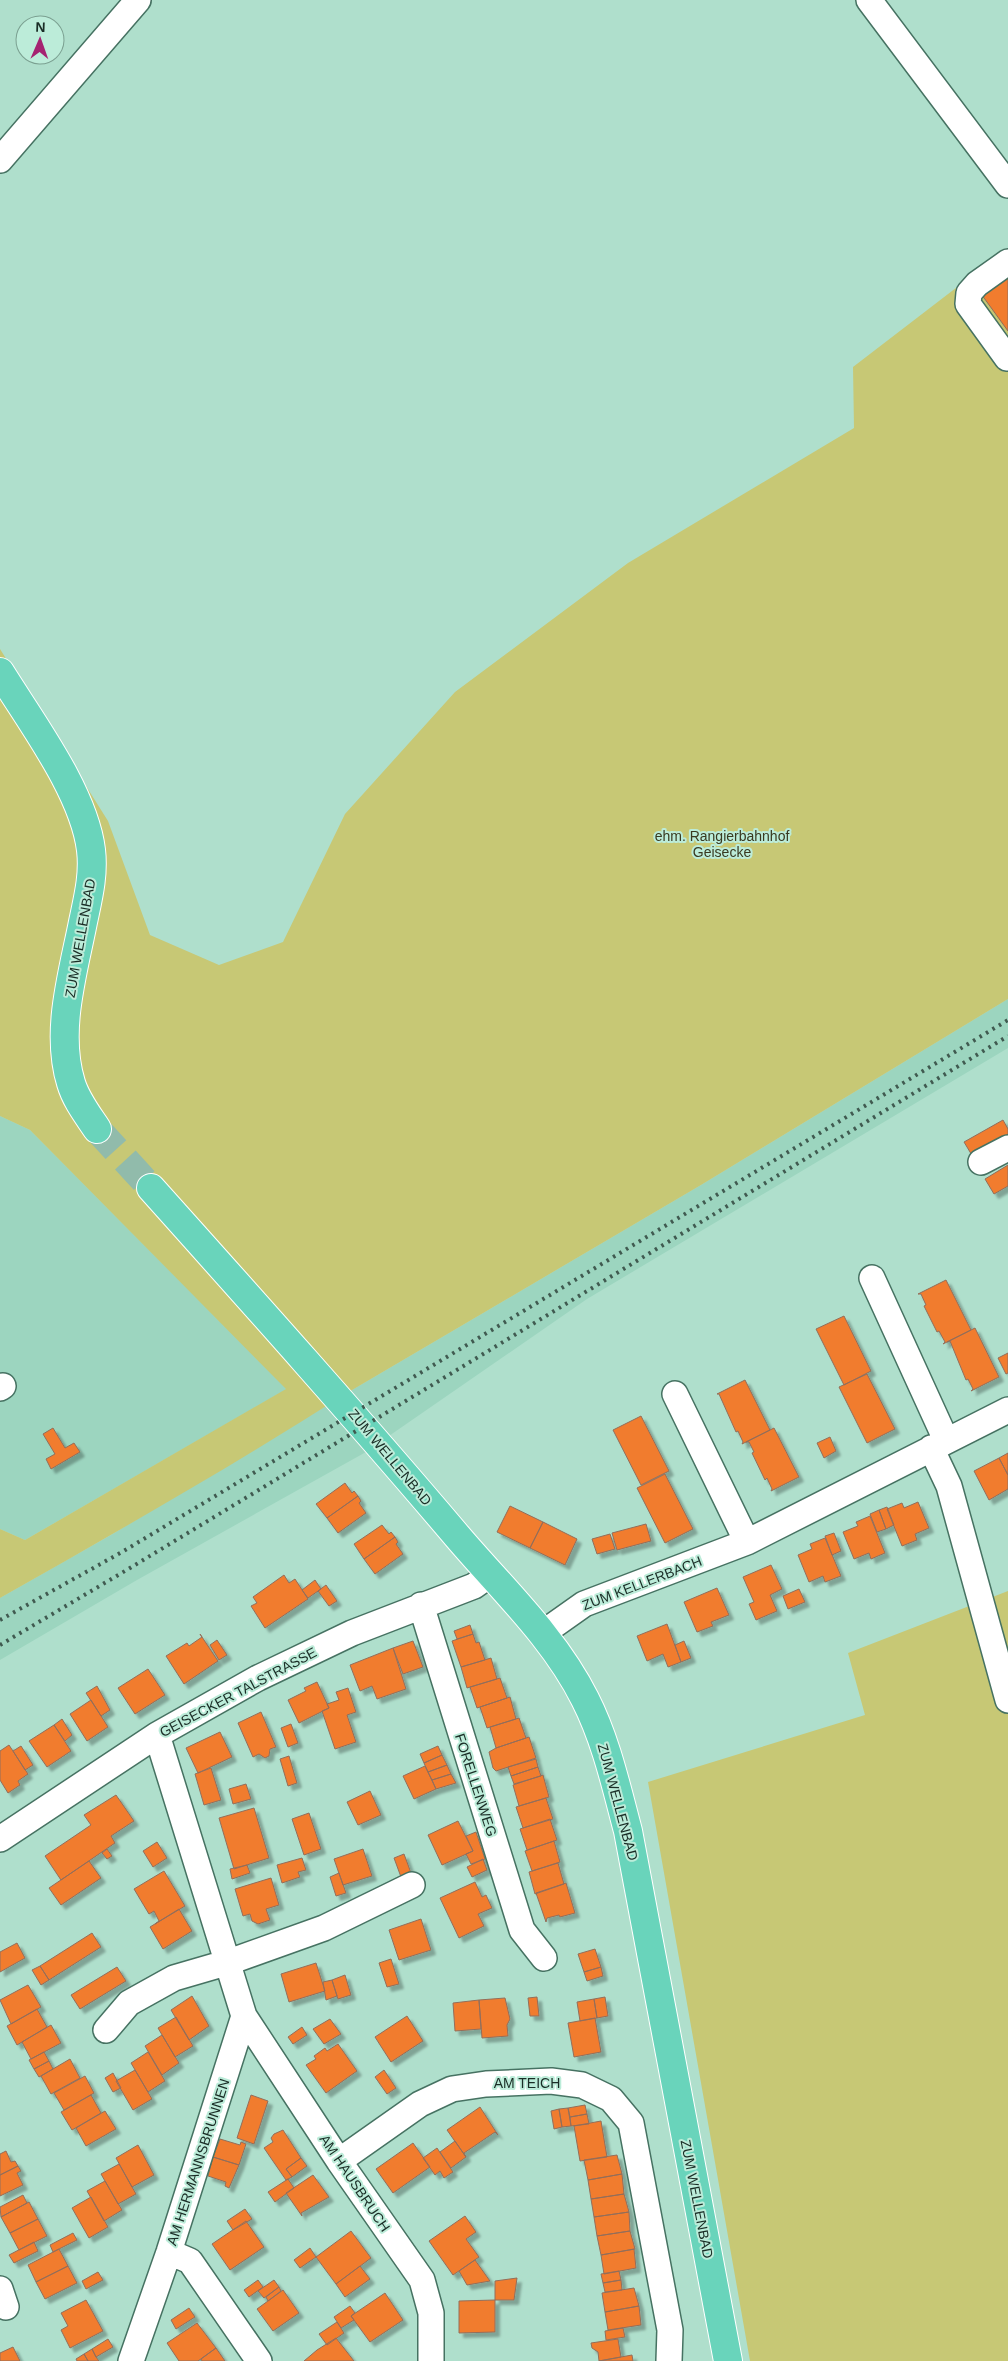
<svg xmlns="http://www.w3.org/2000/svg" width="1008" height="2361" viewBox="0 0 1008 2361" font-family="Arial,sans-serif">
<defs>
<filter id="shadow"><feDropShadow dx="4.5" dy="4.5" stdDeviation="1" flood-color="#0004"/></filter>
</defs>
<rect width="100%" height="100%" fill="#afdfcc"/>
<path fill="#9cd5bf" d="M 1008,999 L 1008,1048 L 587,1299 L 386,1438 L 347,1393 L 701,1185 Z
M 0,1116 L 30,1130 L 287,1389 L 25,1540 L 0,1529 Z
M 326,1406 L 366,1452 L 137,1580 L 0,1660 L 0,1598 L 111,1535 Z"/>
<path fill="#c7c875" d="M 1008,248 L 1008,999 L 701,1185 L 347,1393 C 234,1465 117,1532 0,1598 L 0,1529 L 25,1540 L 286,1389 L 30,1130 L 0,1116 L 0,649 L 108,821 L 150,935 L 219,965 L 283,942 L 345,814 L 455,692 L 628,563 L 854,428 L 853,367 Z
M 1008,1591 L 1008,2361 L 750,2361 L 648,1782 L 865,1715 L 848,1653 Z"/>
<path fill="#f17b2f" stroke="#936e5a" filter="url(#shadow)" d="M 1008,269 L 1008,331 L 979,291 Z
M 1003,1120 L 1008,1129 L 1008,1137 L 973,1157 L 964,1142 Z
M 1008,1165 L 1008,1186 L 994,1194 L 985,1179 Z
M 946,1280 L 971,1330 L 943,1344 L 945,1342 L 939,1331 L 937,1332 L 924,1306 L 926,1305 L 921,1294 L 918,1294 Z
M 844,1316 L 871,1371 L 844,1385 L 816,1329 Z
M 975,1328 L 999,1377 L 971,1391 L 973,1389 L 968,1379 L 966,1380 L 950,1341 L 947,1342 Z
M 1008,1353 L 1008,1373 L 1006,1374 L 998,1358 Z
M 867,1374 L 895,1429 L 867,1443 L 839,1387 Z
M 745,1380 L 770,1430 L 742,1444 L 743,1442 L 738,1431 L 736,1432 L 719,1394 L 717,1394 Z
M 641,1416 L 669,1471 L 641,1485 L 613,1430 Z
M 53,1428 L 65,1448 L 74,1443 L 80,1452 L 51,1469 L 46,1459 L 55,1454 L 43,1434 Z
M 774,1428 L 799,1477 L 771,1491 L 772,1489 L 767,1478 L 765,1480 L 752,1453 L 754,1452 L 749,1442 L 746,1442 Z
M 830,1437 L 836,1451 L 824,1458 L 817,1443 Z
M 1008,1453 L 1008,1475 L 999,1458 Z
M 999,1458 L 1008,1475 L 1008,1489 L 989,1500 L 974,1471 Z
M 665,1474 L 693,1529 L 665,1543 L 637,1488 Z
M 345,1483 L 352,1493 L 354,1491 L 358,1496 L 327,1518 L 316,1504 Z
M 358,1496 L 361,1501 L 359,1503 L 366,1513 L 338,1533 L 327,1518 Z
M 918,1502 L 929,1528 L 915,1534 L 917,1540 L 902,1546 L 887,1509 L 902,1503 L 904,1508 Z
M 510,1506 L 543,1522 L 530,1548 L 497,1532 Z
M 887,1507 L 894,1525 L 886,1529 L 879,1510 Z
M 879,1510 L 886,1529 L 877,1532 L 870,1514 Z
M 870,1516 L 885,1553 L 871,1559 L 869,1553 L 854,1559 L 843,1532 L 858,1526 L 856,1522 Z
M 543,1522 L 577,1539 L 565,1565 L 530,1548 Z
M 646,1524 L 651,1541 L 617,1550 L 612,1533 Z
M 382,1525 L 389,1534 L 391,1532 L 395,1537 L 364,1559 L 354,1544 Z
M 834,1533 L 841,1551 L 832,1555 L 825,1536 Z
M 610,1534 L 615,1549 L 597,1554 L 592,1539 Z
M 395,1537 L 398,1542 L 396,1544 L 403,1554 L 375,1574 L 364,1559 Z
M 825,1538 L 841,1576 L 825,1582 L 823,1576 L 809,1582 L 798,1555 L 812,1549 L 810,1544 Z
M 771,1565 L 782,1589 L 770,1595 L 777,1611 L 756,1620 L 749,1604 L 754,1602 L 743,1577 Z
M 284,1575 L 289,1583 L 295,1579 L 308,1599 L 265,1628 L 251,1606 L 257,1603 L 253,1597 Z
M 315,1580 L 321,1589 L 308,1598 L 302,1590 Z
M 326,1585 L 337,1601 L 329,1606 L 318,1591 Z
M 717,1588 L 729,1615 L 711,1622 L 713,1626 L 697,1632 L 684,1602 Z
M 799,1589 L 805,1602 L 788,1609 L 783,1596 Z
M 667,1624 L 681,1662 L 668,1667 L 663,1654 L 647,1661 L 637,1636 Z
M 470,1625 L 473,1634 L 457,1639 L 454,1631 Z
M 200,1634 L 218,1661 L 184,1684 L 166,1656 L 187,1643 L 189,1646 L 202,1637 Z
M 473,1634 L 476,1643 L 479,1642 L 485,1660 L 461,1667 L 452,1641 Z
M 217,1640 L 227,1655 L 219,1660 L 210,1645 Z
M 413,1641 L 423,1667 L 403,1674 L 393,1648 Z
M 684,1641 L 691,1658 L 681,1662 L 675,1645 Z
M 393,1648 L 406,1689 L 377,1699 L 372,1686 L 360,1691 L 350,1665 Z
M 491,1658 L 497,1679 L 467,1688 L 461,1667 Z
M 148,1669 L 165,1695 L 135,1714 L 118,1688 Z
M 500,1678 L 507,1698 L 477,1708 L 470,1687 Z
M 317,1682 L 329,1708 L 299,1723 L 288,1700 L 306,1691 L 304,1688 Z
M 97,1686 L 110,1710 L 101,1716 L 86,1693 Z
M 348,1688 L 356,1712 L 347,1715 L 356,1742 L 335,1749 L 322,1711 L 329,1708 L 327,1704 L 339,1700 L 336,1692 Z
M 510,1697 L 516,1719 L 487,1728 L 480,1707 Z
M 91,1700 L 108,1727 L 87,1741 L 70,1714 Z
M 261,1712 L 276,1747 L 270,1749 L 269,1756 L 265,1758 L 259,1754 L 253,1757 L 238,1723 Z
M 519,1718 L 526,1738 L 496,1748 L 490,1727 Z
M 62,1719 L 72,1735 L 65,1741 L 54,1725 Z
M 291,1724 L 298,1743 L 288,1747 L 281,1728 Z
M 54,1725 L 71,1751 L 47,1767 L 29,1741 Z
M 220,1732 L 232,1757 L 198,1773 L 186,1748 Z
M 529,1737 L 536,1758 L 496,1771 L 493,1768 L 489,1752 L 496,1748 Z
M 9,1745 L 28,1774 L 18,1781 L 20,1785 L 8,1793 L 0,1780 L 0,1751 Z
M 21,1746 L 33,1765 L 25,1770 L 13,1751 Z
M 438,1746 L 442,1755 L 424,1763 L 420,1754 Z
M 442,1755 L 447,1765 L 428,1772 L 424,1763 Z
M 289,1756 L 297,1783 L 288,1786 L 280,1759 Z
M 536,1759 L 538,1767 L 511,1776 L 508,1767 Z
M 447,1765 L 451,1774 L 432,1780 L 428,1772 Z
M 425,1766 L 436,1789 L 414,1799 L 403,1776 Z
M 538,1767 L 541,1776 L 514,1784 L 511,1776 Z
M 211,1768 L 221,1800 L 204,1805 L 195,1774 Z
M 451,1774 L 456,1783 L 436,1789 L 432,1780 Z
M 543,1775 L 549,1797 L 519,1806 L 513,1785 Z
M 246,1784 L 251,1799 L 233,1804 L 229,1789 Z
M 370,1791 L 381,1815 L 358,1825 L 347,1802 Z
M 116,1795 L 134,1821 L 111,1836 L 115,1843 L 61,1880 L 45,1856 L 91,1825 L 84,1815 Z
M 546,1798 L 553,1819 L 523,1828 L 516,1807 Z
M 254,1808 L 269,1858 L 234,1869 L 219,1818 Z
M 309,1813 L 321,1849 L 304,1855 L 292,1819 Z
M 550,1819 L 557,1840 L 527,1850 L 520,1829 Z
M 458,1821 L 473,1851 L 442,1865 L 428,1835 Z
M 476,1832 L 485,1859 L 471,1864 L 466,1854 L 473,1851 L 466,1836 Z
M 554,1841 L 560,1862 L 532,1871 L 525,1851 Z
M 157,1842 L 167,1858 L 153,1867 L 143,1851 Z
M 107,1849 L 112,1856 L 107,1859 L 102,1853 Z
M 363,1849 L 372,1876 L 343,1885 L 334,1859 Z
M 404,1854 L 411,1873 L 401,1877 L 394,1858 Z
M 302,1858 L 306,1870 L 298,1872 L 300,1877 L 282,1883 L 277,1865 Z
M 483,1859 L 487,1870 L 472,1877 L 467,1867 Z
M 89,1861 L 101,1878 L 61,1905 L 49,1888 Z
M 558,1863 L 564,1884 L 535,1894 L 529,1872 Z
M 247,1865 L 250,1873 L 232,1879 L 230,1869 Z
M 164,1871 L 185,1906 L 155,1924 L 159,1921 L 154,1911 L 149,1914 L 134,1889 Z
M 339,1873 L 346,1893 L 336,1896 L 330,1877 Z
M 271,1878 L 279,1905 L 266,1909 L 270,1920 L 258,1924 L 252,1921 L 250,1914 L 243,1916 L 235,1889 Z
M 475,1882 L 482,1897 L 486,1895 L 492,1908 L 478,1914 L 484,1926 L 459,1938 L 440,1898 Z
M 566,1883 L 575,1913 L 560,1917 L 559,1915 L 547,1918 L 546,1922 L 536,1893 Z
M 179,1909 L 192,1931 L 163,1949 L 150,1927 Z
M 421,1919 L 431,1950 L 399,1960 L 389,1930 Z
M 92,1933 L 101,1947 L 49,1980 L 40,1966 Z
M 17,1943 L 25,1958 L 0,1972 L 0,1952 Z
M 595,1949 L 601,1967 L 584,1972 L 578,1954 Z
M 391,1959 L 399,1984 L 387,1987 L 379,1963 Z
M 316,1963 L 325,1991 L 289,2002 L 281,1974 Z
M 40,1966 L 49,1980 L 41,1985 L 32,1970 Z
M 117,1967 L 126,1981 L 80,2009 L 71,1995 Z
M 601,1967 L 603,1976 L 587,1981 L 584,1972 Z
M 345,1975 L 351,1995 L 338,1999 L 332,1980 Z
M 332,1980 L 337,1996 L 326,2000 L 323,1982 Z
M 28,1985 L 41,2007 L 11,2024 L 0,2000 Z
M 192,1996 L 209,2026 L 189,2040 L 171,2010 Z
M 537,1997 L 539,2016 L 530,2016 L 528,1998 Z
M 605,1997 L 608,2016 L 597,2018 L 594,1999 Z
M 505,1998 L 510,2019 L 507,2025 L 508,2036 L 482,2038 L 479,2000 Z
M 594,1999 L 597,2018 L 580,2021 L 577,2002 Z
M 479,2000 L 481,2029 L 455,2031 L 453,2003 Z
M 37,2009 L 47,2027 L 17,2045 L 7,2026 Z
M 407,2016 L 423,2041 L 391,2062 L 375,2037 Z
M 176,2017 L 193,2046 L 175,2057 L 158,2028 Z
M 595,2018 L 601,2052 L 574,2057 L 568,2023 Z
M 330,2019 L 341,2034 L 324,2044 L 313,2029 Z
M 51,2025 L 61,2043 L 31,2059 L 22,2042 Z
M 302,2027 L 307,2035 L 293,2044 L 288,2037 Z
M 162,2035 L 179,2063 L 162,2075 L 145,2046 Z
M 338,2044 L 357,2071 L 326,2093 L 306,2065 L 316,2059 L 314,2056 L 325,2048 L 327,2051 Z
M 44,2052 L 49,2061 L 34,2069 L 29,2060 Z
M 148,2052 L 165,2081 L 148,2092 L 131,2063 Z
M 70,2059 L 80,2078 L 51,2094 L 41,2076 Z
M 49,2061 L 53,2069 L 39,2077 L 34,2069 Z
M 135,2070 L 152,2099 L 133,2110 L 116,2081 Z
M 384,2070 L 396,2088 L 387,2094 L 375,2077 Z
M 113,2073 L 121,2088 L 113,2092 L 105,2078 Z
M 85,2076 L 94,2093 L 64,2110 L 54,2093 Z
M 91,2095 L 101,2113 L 72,2130 L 61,2112 Z
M 251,2095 L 268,2101 L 254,2144 L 237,2138 Z
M 585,2105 L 587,2114 L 570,2117 L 568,2108 Z
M 480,2107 L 498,2135 L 495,2132 L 464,2153 L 466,2157 L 447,2130 Z
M 568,2108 L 571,2126 L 562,2127 L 559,2109 Z
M 559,2109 L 562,2127 L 554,2129 L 551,2111 Z
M 105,2111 L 116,2129 L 86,2146 L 76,2128 Z
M 587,2114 L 589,2124 L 571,2126 L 570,2117 Z
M 601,2121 L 607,2157 L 580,2161 L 574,2126 Z
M 283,2130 L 301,2158 L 286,2169 L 292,2177 L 286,2180 L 264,2148 L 273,2142 L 271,2138 L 274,2134 Z
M 220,2139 L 240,2145 L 241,2142 L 246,2144 L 239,2165 L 213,2157 Z
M 455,2141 L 466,2157 L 451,2168 L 440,2152 Z
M 413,2143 L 430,2167 L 393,2193 L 376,2169 Z
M 138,2145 L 154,2175 L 132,2187 L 116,2158 Z
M 437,2148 L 453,2172 L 444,2178 L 440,2171 L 435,2175 L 423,2158 Z
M 6,2151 L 11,2162 L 15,2161 L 18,2166 L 0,2175 L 0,2154 Z
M 617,2155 L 622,2174 L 588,2180 L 584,2160 Z
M 213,2157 L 239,2165 L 229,2188 L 225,2186 L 226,2182 L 208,2176 Z
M 301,2158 L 307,2166 L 292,2177 L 286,2169 Z
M 119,2164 L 136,2194 L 118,2204 L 101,2174 Z
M 18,2166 L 21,2171 L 17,2173 L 23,2185 L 0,2196 L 0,2175 Z
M 622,2174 L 624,2194 L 591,2199 L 588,2180 Z
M 313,2175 L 329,2197 L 301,2213 L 302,2216 L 286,2193 Z
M 288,2179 L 294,2188 L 275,2202 L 268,2192 Z
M 105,2181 L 122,2210 L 104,2221 L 87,2191 Z
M 624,2194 L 629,2212 L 594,2217 L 591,2199 Z
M 23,2195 L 27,2203 L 1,2217 L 0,2207 Z
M 91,2197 L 108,2227 L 89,2238 L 72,2208 Z
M 29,2202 L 38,2219 L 10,2233 L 1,2217 Z
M 245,2209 L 252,2219 L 233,2230 L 227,2221 Z
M 629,2212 L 630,2231 L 597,2236 L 594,2217 Z
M 465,2216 L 476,2232 L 466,2239 L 479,2257 L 453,2275 L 429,2241 Z
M 38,2219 L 47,2236 L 19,2250 L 10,2233 Z
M 246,2221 L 264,2247 L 230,2270 L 212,2244 Z
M 351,2231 L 371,2258 L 336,2284 L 316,2257 Z
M 630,2231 L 635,2249 L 601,2255 L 597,2236 Z
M 73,2233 L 77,2240 L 53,2252 L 50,2245 Z
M 34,2242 L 38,2251 L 14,2263 L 9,2255 Z
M 310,2248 L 316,2257 L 300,2268 L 294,2260 Z
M 59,2249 L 68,2266 L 36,2282 L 28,2265 Z
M 634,2249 L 636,2268 L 604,2274 L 601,2255 Z
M 475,2260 L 490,2281 L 467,2285 L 459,2271 Z
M 68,2266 L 77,2283 L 45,2299 L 36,2282 Z
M 360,2266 L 370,2279 L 345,2297 L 336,2284 Z
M 619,2271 L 621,2280 L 603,2283 L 601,2274 Z
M 98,2272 L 103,2280 L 86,2289 L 82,2281 Z
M 517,2278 L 514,2300 L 495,2300 L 495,2281 Z
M 258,2280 L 263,2287 L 249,2297 L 244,2290 Z
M 274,2280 L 279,2287 L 264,2298 L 258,2291 Z
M 621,2280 L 622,2290 L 605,2292 L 603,2283 Z
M 279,2287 L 281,2291 L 268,2301 L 266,2297 Z
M 634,2288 L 639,2306 L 605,2312 L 602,2293 Z
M 283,2290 L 299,2313 L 273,2331 L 257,2309 Z
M 385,2293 L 403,2320 L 370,2342 L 351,2316 Z
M 86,2300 L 103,2331 L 70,2348 L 61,2330 L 68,2326 L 61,2313 Z
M 495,2300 L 495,2332 L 459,2333 L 459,2301 Z
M 350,2306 L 355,2313 L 351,2316 L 354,2320 L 341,2328 L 334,2317 Z
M 639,2306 L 641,2325 L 608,2330 L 605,2312 Z
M 189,2308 L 195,2317 L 176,2329 L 171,2320 Z
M 337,2322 L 344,2333 L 327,2345 L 319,2334 Z
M 197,2323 L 216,2348 L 198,2361 L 179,2361 L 167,2343 Z
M 623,2328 L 625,2337 L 606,2340 L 605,2331 Z
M 336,2338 L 354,2361 L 304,2361 L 317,2350 Z
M 108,2339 L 113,2347 L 96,2357 L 92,2349 Z
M 618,2339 L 621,2357 L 599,2361 L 598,2352 L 592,2348 L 591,2343 Z
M 13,2347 L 20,2361 L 0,2361 L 0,2353 Z
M 216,2348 L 225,2361 L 202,2361 L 201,2359 Z
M 92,2349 L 96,2357 L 99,2361 L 88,2361 L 84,2354 Z
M 84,2354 L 88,2361 L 77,2361 L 76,2359 Z
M 632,2355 L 633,2361 L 599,2361 Z"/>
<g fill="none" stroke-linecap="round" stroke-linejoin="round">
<path stroke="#91bbab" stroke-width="28" stroke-dasharray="28 14" stroke-linecap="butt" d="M 97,1129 L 151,1188"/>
<defs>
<path id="minor" d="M 869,0 L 1008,185
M 0,160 L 138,0
M 1007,358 L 968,304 L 969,293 L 977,284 L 1008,262
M 981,1162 L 1008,1148
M 872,1278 L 946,1440
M 0,1388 L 3,1386
M 675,1394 L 747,1542
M 931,1448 L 949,1486 L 1008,1700
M 421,1605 L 522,1930 L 544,1958
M 543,1633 L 584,1604 L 747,1542 L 1008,1410
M 0,1839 L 157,1735 L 258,1678 L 352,1633 L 474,1586 L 491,1574
M 244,2016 L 339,2161 L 422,2280 L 431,2313 L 431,2361
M 106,2030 L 129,2003 L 174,1978 L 229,1962 L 324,1928 L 412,1885
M 339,2161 L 420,2104 L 452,2089 L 486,2084 L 551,2081 L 582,2085 L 611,2099 L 631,2123 L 670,2330 L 669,2361
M 169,2252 L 190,2261 L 259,2361
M 0,2289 L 6,2307
M 131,2361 L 169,2252 L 244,2016 L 157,1735"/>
<path id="major" d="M 0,672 C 31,722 84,792 91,850 C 94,875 88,898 83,922 C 73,973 55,1031 71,1083 C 76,1100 87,1114 97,1129
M 151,1188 C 254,1303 357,1418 457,1536 C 502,1589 554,1637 585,1699 C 606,1740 616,1786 628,1831 L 728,2361"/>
</defs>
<use href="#minor" stroke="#467262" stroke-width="28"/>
<use href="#major" stroke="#fff" stroke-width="30"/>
<use href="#minor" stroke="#fff" stroke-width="25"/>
<use href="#major" stroke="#69d4bb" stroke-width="28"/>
<path stroke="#405a50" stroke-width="4" stroke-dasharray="2.5 5" stroke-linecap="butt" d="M 0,1620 L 122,1552 L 1008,1020
M 0,1645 L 130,1568 L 1008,1036"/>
</g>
<g text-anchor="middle" stroke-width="4" stroke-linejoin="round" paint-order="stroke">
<g font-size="14" fill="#393920" stroke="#bcecd9">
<text x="722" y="841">ehm. Rangierbahnhof<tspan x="722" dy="16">Geisecke</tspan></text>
</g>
<g font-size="14" fill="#1a2d26" stroke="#bcecd9">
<text transform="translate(80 938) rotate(-80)" y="5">ZUM WELLENBAD</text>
<text transform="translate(390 1457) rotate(50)" y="5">ZUM WELLENBAD</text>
<text transform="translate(642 1583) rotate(-21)" y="5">ZUM KELLERBACH</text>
<text transform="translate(238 1692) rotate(-28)" y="5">GEISECKER TALSTRASSE</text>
<text transform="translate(476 1785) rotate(72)" y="5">FORELLENWEG</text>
<text transform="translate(618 1802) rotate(75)" y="5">ZUM WELLENBAD</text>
<text x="527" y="2088">AM TEICH</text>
<text transform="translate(198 2162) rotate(-72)" y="5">AM HERMANNSBRUNNEN</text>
<text transform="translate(355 2183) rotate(56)" y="5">AM HAUSBRUCH</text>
<text transform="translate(697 2199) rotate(79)" y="5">ZUM WELLENBAD</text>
</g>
</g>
<g transform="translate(40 40) rotate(2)"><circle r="24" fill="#bcecd9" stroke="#7ba091"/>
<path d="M0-4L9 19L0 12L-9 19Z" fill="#a52371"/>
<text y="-8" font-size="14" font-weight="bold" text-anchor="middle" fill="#1a2d26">N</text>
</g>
</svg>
